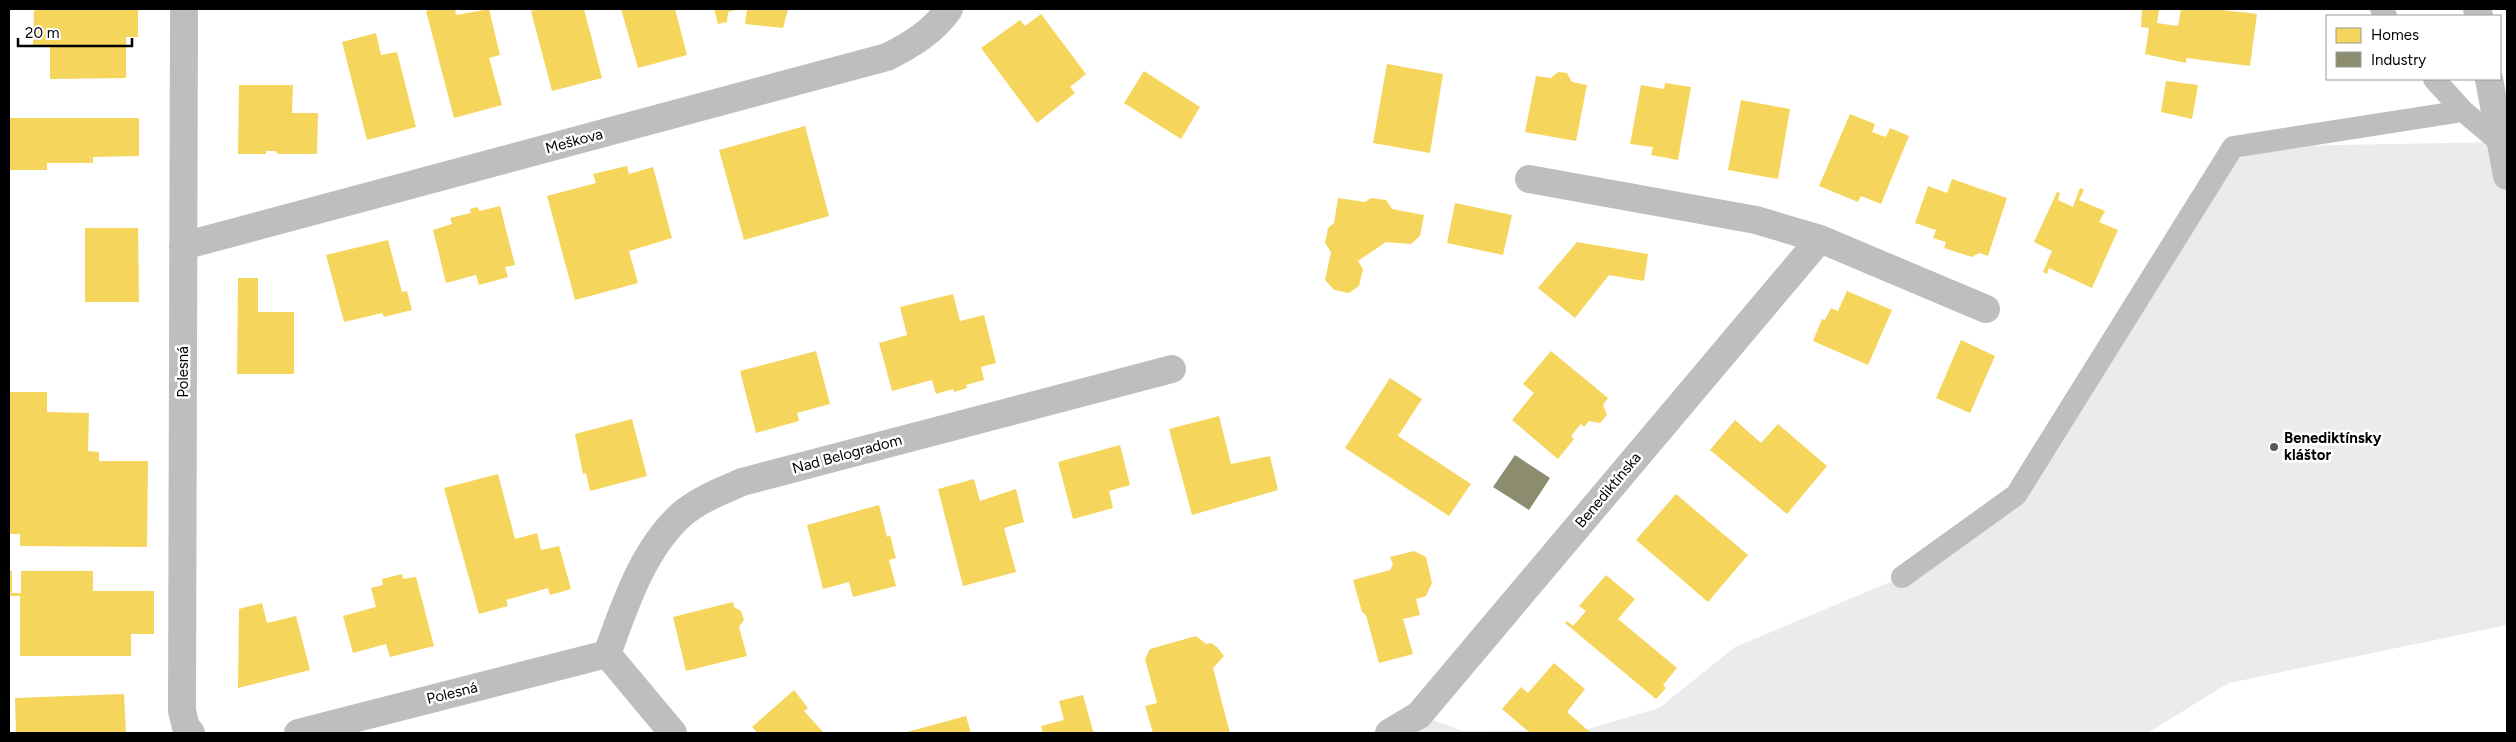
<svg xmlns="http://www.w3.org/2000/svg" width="2516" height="742" viewBox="0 0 2516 742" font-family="Figtree,sans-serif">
<rect width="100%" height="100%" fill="#fff"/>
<path fill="#ebebeb" d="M 2500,142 L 2507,176 L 2507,625 L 2229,683 L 2147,733 L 1421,733 L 1419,715 L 1463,731 L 1585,730 L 1659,708 L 1735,647 L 1902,577 L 2016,495 L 2233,147 Z"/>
<path fill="#f6d55c" d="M 34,9 L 138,9 L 138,37 L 126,37 L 126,78 L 50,79 L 50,47 L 33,47 Z
M 434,9 L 455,9 L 456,15 L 489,9 L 500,55 L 489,58 L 502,105 L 454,118 L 426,11 Z
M 539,9 L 584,9 L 602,78 L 552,91 L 531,11 Z
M 621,9 L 675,9 L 687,55 L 638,68 Z
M 714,9 L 739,9 L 728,12 L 727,22 L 718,24 Z
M 747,9 L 788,9 L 783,28 L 745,24 Z
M 2142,9 L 2159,9 L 2157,23 L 2178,26 L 2181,9 L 2214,9 L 2257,14 L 2250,66 L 2186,58 L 2186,63 L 2145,54 L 2149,28 L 2141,27 Z
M 1041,14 L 1086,74 L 1070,87 L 1075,93 L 1037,123 L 981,48 L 1020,20 L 1025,26 Z
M 376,33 L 381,55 L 397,52 L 416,127 L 367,140 L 342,42 Z
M 1387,64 L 1443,74 L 1430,153 L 1373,143 Z
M 1144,71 L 1200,107 L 1181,139 L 1124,103 Z
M 1558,72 L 1567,73 L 1572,82 L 1587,85 L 1576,141 L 1525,132 L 1536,76 L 1551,78 Z
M 2166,81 L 2198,85 L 2192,119 L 2161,112 Z
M 1665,83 L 1691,87 L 1678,160 L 1651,155 L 1653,147 L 1630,144 L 1641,85 L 1664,89 Z
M 239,85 L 293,85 L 292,113 L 318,113 L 317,154 L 277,154 L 276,151 L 266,151 L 266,154 L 238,154 Z
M 1741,100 L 1790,109 L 1778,179 L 1728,170 Z
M 1850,114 L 1875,124 L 1872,132 L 1886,137 L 1890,128 L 1909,136 L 1881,204 L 1861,196 L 1858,202 L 1819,186 Z
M 9,118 L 139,118 L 139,156 L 93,157 L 93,163 L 47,163 L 47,170 L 9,170 Z
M 805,126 L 829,216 L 744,240 L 719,150 Z
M 627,166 L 629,174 L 653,167 L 672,238 L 629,251 L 638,283 L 575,300 L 547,196 L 596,183 L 593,174 Z
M 1952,179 L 2007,198 L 1988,256 L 1979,253 L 1972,257 L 1944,248 L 1946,242 L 1933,238 L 1936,230 L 1915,223 L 1928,186 L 1947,193 Z
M 2080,188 L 2084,190 L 2079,200 L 2105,211 L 2099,222 L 2118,230 L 2092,288 L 2049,268 L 2047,274 L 2043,272 L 2052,251 L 2034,242 L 2057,192 L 2060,193 L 2058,200 L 2073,207 Z
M 1338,198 L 1365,202 L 1371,198 L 1386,200 L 1392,209 L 1424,215 L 1420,236 L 1411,244 L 1386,242 L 1358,261 L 1363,269 L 1359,286 L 1349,293 L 1334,290 L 1325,280 L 1331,252 L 1325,243 L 1328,228 L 1334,223 Z
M 1455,203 L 1512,215 L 1503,255 L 1447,243 Z
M 500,206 L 515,265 L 505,267 L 508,277 L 479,285 L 476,275 L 446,283 L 433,230 L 452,224 L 450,218 L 471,213 L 470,209 L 478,207 L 479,211 Z
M 85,228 L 138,228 L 139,302 L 85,302 Z
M 388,240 L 402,292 L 407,291 L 412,310 L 384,317 L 382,313 L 344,322 L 326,255 Z
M 1577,242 L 1648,254 L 1644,281 L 1609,275 L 1575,318 L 1538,288 Z
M 238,278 L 258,278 L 258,312 L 294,312 L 294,374 L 237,374 Z
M 1847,291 L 1892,310 L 1868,365 L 1813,341 L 1822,319 L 1825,320 L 1831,308 L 1838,311 Z
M 953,294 L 960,321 L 984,315 L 996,363 L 981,367 L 984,380 L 966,385 L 967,388 L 954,392 L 953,389 L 936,394 L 932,380 L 892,391 L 879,343 L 907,335 L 900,307 Z
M 1961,340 L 1995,356 L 1970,413 L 1936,398 Z
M 816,351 L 830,404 L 797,413 L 799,421 L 756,433 L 740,371 Z
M 1551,351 L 1608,398 L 1603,405 L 1607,415 L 1600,423 L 1589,421 L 1584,427 L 1581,424 L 1571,436 L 1574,439 L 1558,459 L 1512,420 L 1534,393 L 1523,384 Z
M 1390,378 L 1422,399 L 1398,436 L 1471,484 L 1449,516 L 1345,448 Z
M 9,392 L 47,392 L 47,412 L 89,413 L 88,451 L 99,452 L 99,461 L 148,461 L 147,547 L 20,546 L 20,534 L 9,534 Z
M 1219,416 L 1231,464 L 1270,456 L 1278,490 L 1192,515 L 1169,429 Z
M 632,419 L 647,476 L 590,491 L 586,473 L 583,474 L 575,434 Z
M 1735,420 L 1761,443 L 1778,424 L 1827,466 L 1787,514 L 1710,450 Z
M 1120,445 L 1130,485 L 1109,491 L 1113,508 L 1073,519 L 1058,462 Z
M 498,474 L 515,539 L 537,533 L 541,550 L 559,546 L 571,589 L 550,595 L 548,588 L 506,600 L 508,606 L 479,614 L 444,488 Z
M 974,479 L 980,501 L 1016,489 L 1024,522 L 1004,528 L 1016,572 L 963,586 L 938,489 Z
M 1676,494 L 1748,555 L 1708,602 L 1636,540 Z
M 879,505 L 887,537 L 890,535 L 896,558 L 889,560 L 896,586 L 853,597 L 849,582 L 823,589 L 807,525 Z
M 1414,551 L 1426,557 L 1432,583 L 1426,596 L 1416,599 L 1420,615 L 1403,619 L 1413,654 L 1379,663 L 1366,615 L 1362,612 L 1353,580 L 1390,570 L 1393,565 L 1390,557 Z
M 9,571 L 12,571 L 12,593 L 21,593 L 21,571 L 93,571 L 93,591 L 154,591 L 154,634 L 131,634 L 131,656 L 20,656 L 20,596 L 9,596 Z
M 402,574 L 403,579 L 416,577 L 434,646 L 390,657 L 386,644 L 353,653 L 343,616 L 376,607 L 371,588 L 383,585 L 382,579 Z
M 1606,575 L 1635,599 L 1618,619 L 1677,668 L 1663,685 L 1666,688 L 1656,699 L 1565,623 L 1567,621 L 1573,626 L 1586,611 L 1579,606 Z
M 733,602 L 734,607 L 741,611 L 744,620 L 739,627 L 747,656 L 686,671 L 673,617 Z
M 262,603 L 267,623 L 296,616 L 310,670 L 238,688 L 239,609 Z
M 1196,636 L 1206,644 L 1211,643 L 1217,647 L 1224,656 L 1213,668 L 1230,733 L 1153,733 L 1145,706 L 1157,703 L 1145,659 L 1150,649 Z
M 1554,663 L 1585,689 L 1567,712 L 1591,733 L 1530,733 L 1502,709 L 1521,687 L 1528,693 Z
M 794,690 L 808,708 L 804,711 L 824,733 L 758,733 L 752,727 Z
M 124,694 L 126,733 L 16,733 L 15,698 Z
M 1083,695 L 1093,731 L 1098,733 L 1043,733 L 1041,726 L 1064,720 L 1059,701 Z
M 966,716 L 971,733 L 903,733 Z"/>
<path fill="#8c8c6e" d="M 1515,455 L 1550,478 L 1529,510 L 1493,487 Z"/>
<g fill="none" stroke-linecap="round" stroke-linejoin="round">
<path stroke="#bebebe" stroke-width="22" d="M 2381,9 L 2386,16
M 2434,79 L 2463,111 L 2500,142
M 1902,577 L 2016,495 L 2233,147 L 2463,111"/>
<path stroke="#bebebe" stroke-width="28" d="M 184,9 L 182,711 L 186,727 L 191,733
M 2477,9 L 2479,16
M 2489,79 L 2507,176
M 1529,179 L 1756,220 L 1820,239
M 183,246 L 887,57 C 911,45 934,31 949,9
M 607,654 C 625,605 642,551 681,515 C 698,500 722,491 742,482 L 1172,369
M 607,654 L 673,733
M 298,733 L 607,654
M 1389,733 L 1419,715 L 1820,239 L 1986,309"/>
</g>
<circle fill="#595959" stroke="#fff" stroke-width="2" cx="2274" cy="447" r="5"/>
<g text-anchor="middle" stroke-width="5" stroke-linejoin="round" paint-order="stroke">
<g font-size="15" fill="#000" stroke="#fff">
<text transform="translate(574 141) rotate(-15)" y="5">Meškova</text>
<text transform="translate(183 372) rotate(-90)" y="5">Polesná</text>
<text transform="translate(847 454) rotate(-15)" y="5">Nad Belogradom</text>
<text transform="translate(1608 490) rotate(-50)" y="5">Benediktínska</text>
<text transform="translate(452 693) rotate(-14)" y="5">Polesná</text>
</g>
<g font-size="15" font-weight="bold" fill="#000" stroke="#fff" text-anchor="start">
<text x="2284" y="443">Benediktínsky<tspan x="2284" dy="17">kláštor</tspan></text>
</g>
</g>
<rect width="2516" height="742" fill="none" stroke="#000000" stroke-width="20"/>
<rect x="2326" y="15" width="175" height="65" fill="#ffffff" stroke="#999999"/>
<rect x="2336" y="28" width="25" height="15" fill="#f6d55c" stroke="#999999"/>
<text x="2371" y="40" font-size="15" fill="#000000">Homes</text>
<rect x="2336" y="52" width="25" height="15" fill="#8c8c6e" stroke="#999999"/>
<text x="2371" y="65" font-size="15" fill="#000000">Industry</text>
<path d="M18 38v8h114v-8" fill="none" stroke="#000000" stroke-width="2.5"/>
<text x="25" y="38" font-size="15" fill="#000000" stroke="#ffffff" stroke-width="4" paint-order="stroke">20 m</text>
</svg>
